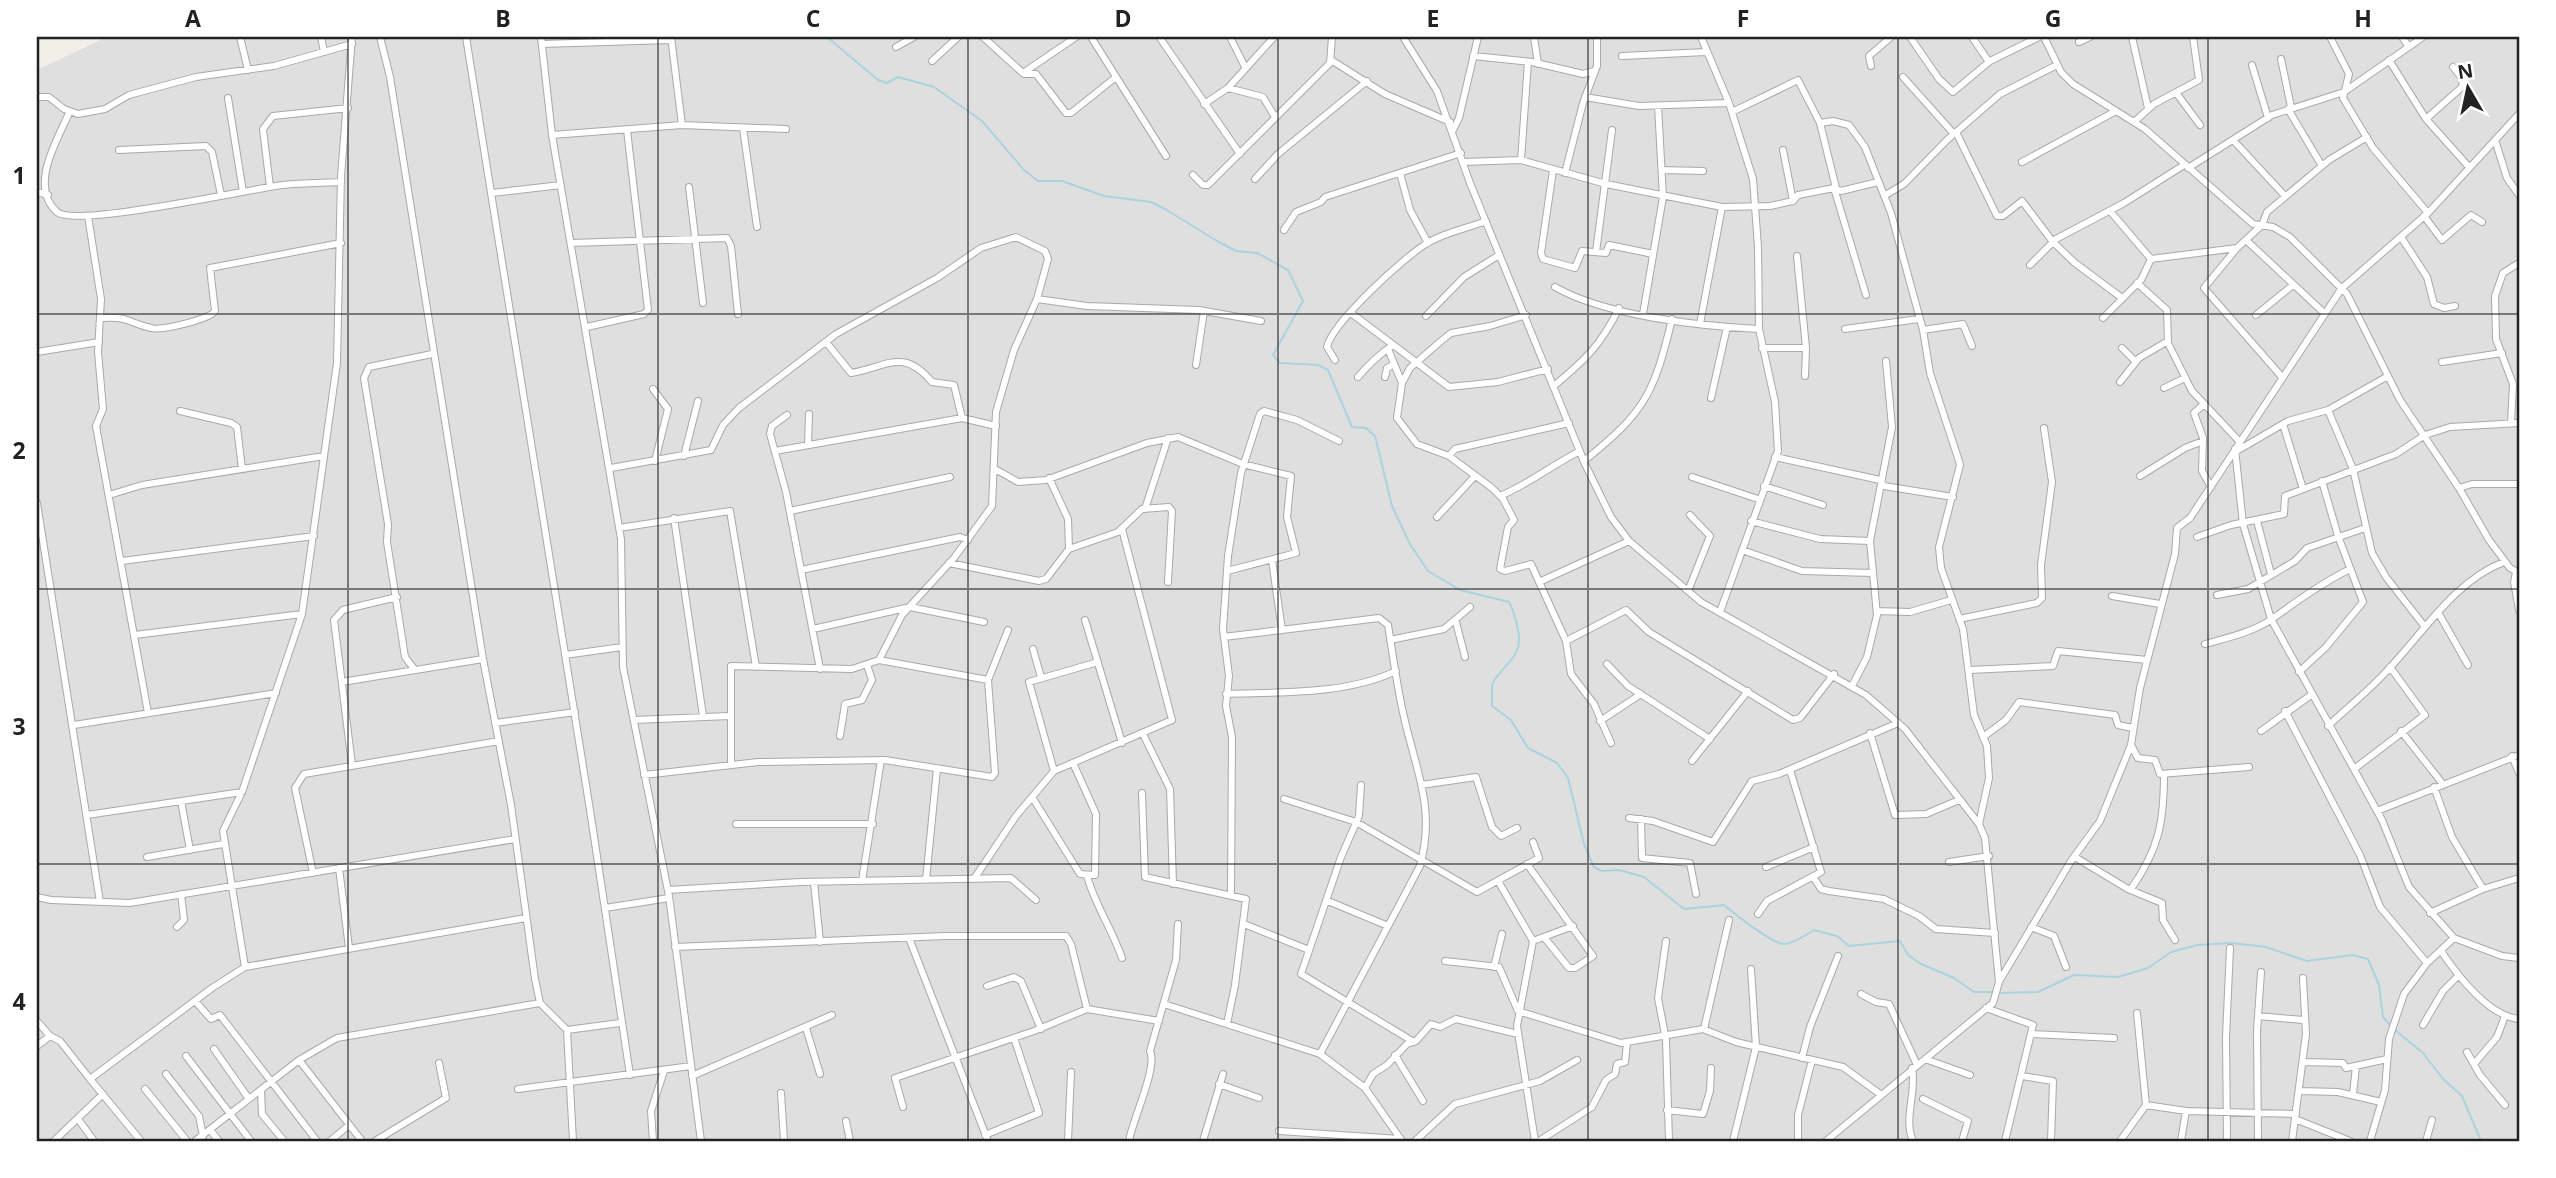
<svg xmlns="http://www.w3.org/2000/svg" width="2556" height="1178" viewBox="0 0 2556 1178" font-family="'Open Sans',sans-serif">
<rect width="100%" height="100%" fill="#f2efe9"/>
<path fill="#e0dfdf" d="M 107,37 L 2519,37 L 2519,1141 L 37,1141 L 37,70 Z"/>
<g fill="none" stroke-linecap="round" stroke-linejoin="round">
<path stroke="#aad3df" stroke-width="2" d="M 827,37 L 878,80 L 887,83 L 898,77 L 934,87 L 982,121 L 1024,170 L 1038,181 L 1062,181 L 1104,196 L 1151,202 L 1165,209 L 1217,241 L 1236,251 L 1257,253 L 1288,270 L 1303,301 L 1273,355 L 1280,363 L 1318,365 L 1328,370 L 1352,427 L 1366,428 L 1375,436 L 1392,506 L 1410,544 L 1428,571 L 1460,590 L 1509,602 C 1514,611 1516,620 1518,630 C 1524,657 1504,663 1492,684 L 1492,706 L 1511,720 L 1528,748 L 1557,763 L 1568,778 L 1584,844 L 1594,867 L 1602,871 L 1619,870 L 1644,877 L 1684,909 L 1724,905 C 1736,915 1771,943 1784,944 C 1794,944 1805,935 1814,930 L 1837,936 L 1849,946 L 1900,941 L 1908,955 L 1921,964 L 1954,978 L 1974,992 L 1994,992
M 1999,993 L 2038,992 L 2074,975 L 2118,977 L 2148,968 L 2171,952 L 2197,945 L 2231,943 L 2266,947 L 2307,961 L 2353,955 L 2368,959 L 2379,985 L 2383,1017 L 2391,1026
M 2395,1030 L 2423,1053 L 2444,1080 L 2462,1096 L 2481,1141"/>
<defs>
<path id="minor" d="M 240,37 L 248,70
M 321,37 L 324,52
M 380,37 L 390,77 L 483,659 L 511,805 L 535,979 L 540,1003 L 567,1030 L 620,1023
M 466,37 L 590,810 L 630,1075
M 541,37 L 552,135 L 621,539 L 623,667 L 669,896 L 701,1141
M 671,37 L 682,125
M 983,37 L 1024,74 L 1036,74 L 1066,113 L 1071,113 L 1116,77
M 1091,37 L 1166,156
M 1230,37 L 1245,67
M 1403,37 L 1437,91 L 1470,183 L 1585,464 L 1611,517 L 1629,541 L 1701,602 L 1866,695 L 1905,729 L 1979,824 L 1985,838 L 1999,982 L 1993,1003 L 1826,1141
M 1534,37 L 1538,64
M 1701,37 L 1729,103 L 1753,179 L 1758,247 L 1759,329 L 1775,402 L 1778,451 L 1720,612
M 1910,37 L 1939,79 L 1953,92 L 1990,61 L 2039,37
M 1972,37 L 1989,62
M 2044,37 L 2061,72 L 2073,84 L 2145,129 L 2253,224 L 2273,227 L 2290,237 L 2347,294 L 2400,400 L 2459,488 L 2489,540 L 2510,568 L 2519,573
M 2132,37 L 2148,108
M 2330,37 L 2349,74 L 2343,98 L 2373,148 L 2428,213
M 2402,37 L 2409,47
M 1160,38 L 1240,154
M 2079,42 L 2090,37
M 542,44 L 671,40
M 896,47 L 914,37
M 1473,56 L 1532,62 L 1583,74 L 1594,71
M 1622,56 L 1706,52
M 2281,59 L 2291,107
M 1331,60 L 1385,94 L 1450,122
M 2389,60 L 2426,119 L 2469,167
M 932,61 L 958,37
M 2252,65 L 2268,118
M 1871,66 L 1869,56 L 1891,37
M 1023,73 L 1076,37
M 1903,77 L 1954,134
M 1228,88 L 1263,97 L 1275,117
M 2177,94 L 2200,125
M 37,97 L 49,97 L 64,109 L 78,114 L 105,109 L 129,95 L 196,77 L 274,66 L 352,44
M 1585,97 L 1639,106 L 1729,103
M 228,98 L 243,192
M 1204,104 L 1228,88 L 1274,37
M 2288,109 L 2322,166
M 1732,112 L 1798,80 L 1820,123 L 1836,188
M 69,113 C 58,139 28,186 57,212 C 75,228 249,189 283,185 C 302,183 322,183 341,182
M 2426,119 L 2462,87 L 2463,79 L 2453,67
M 2134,122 L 2154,104 L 2199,80 L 2193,37
M 1820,123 L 1833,121 L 1849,125 L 1865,147 L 1891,213 L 1923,330 L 1930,373 L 1958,458 L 1960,465 L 1939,547 L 1941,568 L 1963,629 L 1974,715 L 1987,746 L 1989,778 L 1979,824
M 743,128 L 757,227
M 1453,130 L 1459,118 L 1478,37
M 1956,132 L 1997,216 L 2003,216 L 2022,201 L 2053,242 L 2075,263 L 2122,298
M 552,135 L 682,125 L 786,129
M 2233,140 L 2285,196
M 2495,140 L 2507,178 L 2519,195
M 119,150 L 206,146 L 212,152 L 221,195
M 1783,150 L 1793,201
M 1521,160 L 1528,62
M 1463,162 L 1521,160 L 1606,184 L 1722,207 L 1770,206 L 1793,201 L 1798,195 L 1834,188 L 1841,191 L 1878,182
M 2022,162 L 2116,111
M 2188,168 L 2272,115 L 2344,92 L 2423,37
M 1553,170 L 1541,253 L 1543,259 L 1575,268 L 1582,251 L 1606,253 L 1609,245 L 1653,254
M 1662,170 L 1703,171
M 1400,173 L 1410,210 L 1428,243
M 1565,173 L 1583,103 L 1597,66 L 1597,37
M 1193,175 L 1203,185 L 1208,185 L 1330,63 L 1332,37
M 1255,179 L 1278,154 L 1367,81
M 270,187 L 263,129 L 273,116 L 348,108
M 689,187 L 703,303
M 1834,188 L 1866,295
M 37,192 L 48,195
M 492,193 L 561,185
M 1884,196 L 1904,184 L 1947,140 L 2000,94 L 2057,65
M 2110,211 L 2151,259
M 88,216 L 101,299 L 98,352 L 103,409 L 96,426 L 148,713
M 2424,216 L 2442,240 L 2471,215 L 2482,222
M 1284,230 L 1296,212 L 1321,202 L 1325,197 L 1461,153
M 2401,237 L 2427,277 L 2434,304 L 2444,308 L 2455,306
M 2246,240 L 2324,313
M 571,243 L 727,238 L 731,246 L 738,314
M 1596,252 L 1612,130
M 2030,265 L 2056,239 L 2124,203 L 2184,165
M 2137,283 L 2167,310 L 2168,343 L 2192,391 L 2239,441
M 1555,287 C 1606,316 1699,326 1759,329
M 1037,299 L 1087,306 L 1199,310 L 1261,321
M 1351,313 L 1449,387 L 1498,382 L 1548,369
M 1643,314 L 1663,197 L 1658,106
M 1526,315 L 1490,326 L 1451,333 L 1441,341 L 1410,368 L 1402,383 L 1397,418 L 1417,444 L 1449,456 L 1492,488 L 1503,499 L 1514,520 L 1508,527 L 1500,569 L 1505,571 L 1531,564 L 1566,641 L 1571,674 L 1594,704 L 1611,743
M 2256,315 L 2293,285
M 1426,316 L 1464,277 L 1499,255
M 102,318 C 129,316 128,323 151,328 C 161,331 211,319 215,311 L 210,268 L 341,243
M 2103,318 L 2141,280 L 2151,259 L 2237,248
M 1700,324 L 1722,207
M 587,327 L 644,314 L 648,310 L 627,130
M 1845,329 L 1919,319
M 1923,330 L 1963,324 L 1972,346
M 826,342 L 851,373 C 887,367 903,347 932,382 L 954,385 L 962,418
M 1762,348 L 1806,348 L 1797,256
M 2122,348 L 2136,362
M 1388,349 L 1402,383
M 37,352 L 99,342
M 1335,360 L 1327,347 C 1332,323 1406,255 1429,242 C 1446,232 1468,228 1486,221
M 2442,362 L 2502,353
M 1196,365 L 1204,311
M 1805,376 L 1806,348
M 1358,377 C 1367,366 1380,354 1393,345
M 1385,377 L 1387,368 L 1393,365
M 2282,377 L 2204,288 L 2237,248 L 2262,225 L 2267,212 L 2329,160 L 2367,137
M 2120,382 L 2139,358 L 2168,341
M 1555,385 C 1586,359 1601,345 1619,308
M 2164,388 L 2185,378
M 653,389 L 668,409 L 655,461
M 1711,398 L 1727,327
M 2204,404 L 2194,413 L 2203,438 L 2202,471 L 2211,487
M 2328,410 L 2353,469 L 2372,553 L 2386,577 L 2425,627
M 180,411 L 231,423 L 237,427 L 242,469
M 787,415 L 772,426 L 770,434 L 786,492 L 820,669
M 2511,423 L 2513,384 L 2496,339 L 2495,296 L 2503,273 L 2519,263
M 2283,424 L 2303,489
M 808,445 L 809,414
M 2235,449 L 2243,524 L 2271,619 L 2382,820 L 2409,887 L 2454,938 L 2502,956 L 2519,958
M 775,451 L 962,418 L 996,426
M 2235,452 L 2288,421 L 2328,410 L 2388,376
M 684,456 L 698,401
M 1449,456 L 1455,449 L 1569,423
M 1775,457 L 1880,480 L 1884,486 L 1953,497
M 1584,461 C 1645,412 1654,394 1672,319
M 611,468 L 711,450 L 723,425 L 739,408 L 836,334 L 937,278 L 981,248 L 1016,237 L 1045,251 L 1048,259 L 1037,299 L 1014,350 L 996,412 L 992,506 L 954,558 L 902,615 L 879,660
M 995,469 L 1018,482 L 1046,480 L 1147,443 L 1178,437 L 1243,464 L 1291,476 L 1287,517 L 1296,553 L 1227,571
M 2140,476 L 2185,448 L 2203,441
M 1692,477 L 1758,499
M 1049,478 L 1068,519 L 1069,549
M 1764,486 L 1823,505
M 2459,488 L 2472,484 L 2519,484
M 109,495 L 142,485 L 324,456
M 1500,496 C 1529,484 1552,465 1580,451
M 37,503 L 100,902
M 1145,509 L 1168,438
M 790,511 L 950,477
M 1437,517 L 1475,476
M 674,518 L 703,716
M 1751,521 L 1820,539 L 1870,541
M 2257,521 L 2271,574
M 619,528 L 730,511 L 756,667
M 2197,537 L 2231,525 L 2284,514 L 2285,496 L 2396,454 L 2425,435 L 2450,427 L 2519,423
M 1742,550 L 1802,571 L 1873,573
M 1272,560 L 1282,630
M 122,561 L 314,536
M 949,563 L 1039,581 L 1046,579 L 1069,549 L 1118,532 L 1142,509 L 1169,507 L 1172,511 L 1168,582
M 801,570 L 960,537 L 968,540
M 2516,572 L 2514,582 L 2519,610
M 1539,582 L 1629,541
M 1688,591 L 1710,536 L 1690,515
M 2217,595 L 2248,589 L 2295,561 L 2307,548 L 2365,528
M 2112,596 L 2160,604
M 1877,611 L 1910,612 L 1951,600
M 2439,614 L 2468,665
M 1959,619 L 2037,603 L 2042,598 L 2041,565 L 2052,482 L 2044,428
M 1085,620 L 1122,743
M 1456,622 L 1465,657
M 813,629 L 910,607 L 984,622
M 135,635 L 302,614
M 1224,637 L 1379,618 L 1388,625 C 1393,656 1397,687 1404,717 C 1416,771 1436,809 1420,866 L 1320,1054
M 1390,640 L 1444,629 L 1470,607
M 1566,641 L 1626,610 L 1649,632 L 1793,720 L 1800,718 L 1834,674
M 2205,644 C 2227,638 2253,632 2272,619 C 2297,601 2322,583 2350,569
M 1033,649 L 1041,677
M 565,655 L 622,647
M 1607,664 L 1628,686 L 1710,739
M 415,670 L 405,657 L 387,542 L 388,524 L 364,378 L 369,367 L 432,354
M 1969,670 L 2053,666 L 2058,651 L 2147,660
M 2299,672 L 2326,647 L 2363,602 L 2338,536 L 2322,481
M 342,682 L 483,659
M 1852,686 L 1867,657 L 1877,615 L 1870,541 L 1892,427 L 1886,361
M 1226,694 C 1281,692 1345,695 1396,671
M 2285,711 L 2360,855 L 2380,907 L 2427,963
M 634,720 L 729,716
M 1600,721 L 1641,694
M 495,723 L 575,712
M 74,725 L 276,693
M 2328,726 C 2346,709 2366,693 2383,675 C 2420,638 2453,581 2504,562
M 2261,731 L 2311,695
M 2401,731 L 2442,783
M 1870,733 L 1895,815 L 1926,814 L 1959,800
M 1143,734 L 1170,789 L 1173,884
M 840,736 L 845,704 L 862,700 L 872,680 L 867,665
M 1983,737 L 2006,720 L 2019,702 L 2115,715 L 2118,725 L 2133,728
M 2131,745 L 2138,758 L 2155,760 L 2160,774 L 2249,767
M 2512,756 L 2519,773
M 1692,761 L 1748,691
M 352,765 L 334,620 L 343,610 L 397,597
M 731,765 L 731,666 L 852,669 L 879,660 L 988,680
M 2354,769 L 2425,715 L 2390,667
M 1054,771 L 1029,682 L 1098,662
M 644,775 L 758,762 L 885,760 L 992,777 L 995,773 L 988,680 L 1008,630
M 1361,785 L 1359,816 L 1341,857 L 1301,974 L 1414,1042
M 1421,785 L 1476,777 L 1492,827 L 1501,836 L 1517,828
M 2434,787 L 2452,837 L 2483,889
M 1142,793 L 1145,877 L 1246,899 L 1235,985 L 1227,1024
M 1032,797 L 1080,874 L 1095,875 L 1096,814 L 1073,763
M 1284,799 L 1356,822 L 1477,892 L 1539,858 L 1533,842
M 181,801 L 190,850
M 2377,811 L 2519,755
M 87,815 L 242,792
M 1629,818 L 1653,821 L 1713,842 L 1752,781 L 1779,774 L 1898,723
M 1641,819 L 1642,858 L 1690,863 L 1696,894
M 736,824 L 873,824
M 147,857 L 223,844
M 2075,857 L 2128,889 L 2162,903 L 2163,920 L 2175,940
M 1949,862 L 1989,856
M 1527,864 L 1593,956 L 1575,968 L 1569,968 L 1544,937
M 1766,867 L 1814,847
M 339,868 L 349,948
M 313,873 L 295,788 L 304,774 L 499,741
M 1087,876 C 1095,905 1112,929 1122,958
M 1814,878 L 1821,889 L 1829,891 L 1884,899 L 1919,916 L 1936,929 L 1995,933
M 974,879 L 1016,816 L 1054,771 L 1172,720 L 1122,529
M 926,880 L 937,769
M 862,881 L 881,760
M 1498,881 L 1533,941 L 1517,1026 L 1535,1141
M 814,882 L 820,942
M 2131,889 C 2159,849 2164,822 2164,774
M 668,890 L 801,882 L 1011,878 L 1036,900
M 1231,895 L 1232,737 L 1226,706 L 1229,676 L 1223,629 L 1228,556 L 1241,473 L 1260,414 L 1264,411 L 1297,420 L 1339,441
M 37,897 L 51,900 L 130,903 L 515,839
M 1328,901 L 1388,926
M 605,908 L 669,898
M 2430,913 L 2483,889 L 2519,878
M 1758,914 L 1767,901 L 1821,872 L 1790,770
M 1244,924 L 1309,950
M 177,927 L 184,920 L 181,894
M 2031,927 L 2054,936 L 2066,967
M 909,938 L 988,1141
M 1533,941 L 1573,926
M 1666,941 L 1658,998 L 1666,1040 L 1669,1141
M 675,947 L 945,936 L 1066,936 L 1071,944 L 1087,1009
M 2441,951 C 2458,976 2488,1016 2519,1019
M 1445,961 L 1499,967 L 1518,1011 L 1621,1043 L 1703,1029 L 1736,1042 L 1843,1067 L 1880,1094
M 245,967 L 526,918
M 1494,967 L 1502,934
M 2000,980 L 2071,861 L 2100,821 L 2131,745 L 2140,688 L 2175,554 L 2177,528 L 2190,518 L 2342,288 L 2428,213 L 2519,114
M 987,986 L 1014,977 L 1021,981 L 1041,1029
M 1861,994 L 1876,1002 L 1889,1004 L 1917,1065
M 195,1001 L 211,1019 L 220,1015 L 317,1141
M 1164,1004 L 1320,1054 L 1365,1088 L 1402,1141
M 1986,1008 L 2033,1025 L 2005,1141
M 2258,1016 L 2303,1020
M 37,1021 L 50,1036 L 60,1041 L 90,1079
M 2423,1025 L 2443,991 L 2458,976
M 806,1028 L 820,1074
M 1704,1029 L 1729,920
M 567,1030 L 573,1141
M 2032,1034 L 2114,1038
M 37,1046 L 50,1036
M 214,1049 L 249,1099
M 2467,1052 L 2480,1075 L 2505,1105
M 1395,1055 L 1423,1101
M 186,1056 L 251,1141
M 1802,1058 L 1810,1027 L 1838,956
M 1925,1059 L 1970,1075
M 299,1060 L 362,1141
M 2304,1062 L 2343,1063 L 2346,1068 L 2387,1059
M 2474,1064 L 2497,1037 L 2505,1016
M 1912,1068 C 1917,1092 1903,1119 1913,1141
M 166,1074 L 199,1116 L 203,1136
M 692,1076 L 832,1015
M 2022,1076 L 2053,1081 L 2051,1141
M 1219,1084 L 1259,1098
M 1365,1088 L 1373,1074 L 1387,1065 L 1407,1044 L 1416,1041 L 1431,1024 L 1440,1027 L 1456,1019 L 1518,1034
M 145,1089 L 187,1141
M 518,1089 L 691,1066
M 261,1090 L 262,1114 L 284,1141
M 2300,1091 L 2338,1092 L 2381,1102
M 781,1093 L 784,1141
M 2353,1094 L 2356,1066
M 1923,1099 L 1968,1121 L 1962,1141
M 2146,1105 L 2186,1111 L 2296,1114
M 903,1107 L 895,1078 L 1034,1031 L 1087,1009 L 1159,1021
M 1667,1110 L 1703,1114 L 1710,1091 L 1711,1068
M 78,1119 L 94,1141
M 2295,1119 L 2350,1141
M 846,1121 L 850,1141
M 210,1130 L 219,1141
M 1279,1131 L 1400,1139
M 985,1135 L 1039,1113 L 1014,1038
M 54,1141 L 103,1094
M 141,1141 L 90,1079 L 212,988 L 245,967 L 223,831 L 242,792 L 302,614 L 337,363 L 341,176 L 352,37
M 195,1141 L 299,1060 L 337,1038 L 540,1003
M 330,1141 L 348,1126
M 375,1141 L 446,1098 L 439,1063
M 653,1141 L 651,1111 L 664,1071
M 1068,1141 L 1071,1072
M 1129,1141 C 1132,1121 1158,1067 1150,1051 L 1176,960 L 1178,924
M 1203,1141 L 1223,1074
M 1415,1141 L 1455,1104 L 1540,1081 L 1577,1060
M 1539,1141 L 1592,1107 L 1606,1080 L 1615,1074 L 1617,1064 L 1625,1062 L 1627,1043
M 1733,1141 L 1756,1047 L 1751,969
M 1798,1141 L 1798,1115 L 1812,1060
M 2120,1141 L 2146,1105 L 2137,1013
M 2181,1141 L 2186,1111
M 2227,1141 L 2226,1037 L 2230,948
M 2258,1141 L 2257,1031 L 2261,972
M 2292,1141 L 2306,1034 L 2303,978
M 2370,1141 L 2385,1090 L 2389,1039 L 2404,994 L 2427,963 L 2454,938
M 2426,1141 L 2432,1120"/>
</defs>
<use href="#minor" stroke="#a9a9a9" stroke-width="8"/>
<use href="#minor" stroke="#fff" stroke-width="6"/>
</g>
<path fill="none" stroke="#222" stroke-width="2" stroke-opacity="0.55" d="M 348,37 L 348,1141M 658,37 L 658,1141M 968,37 L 968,1141M 1278,37 L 1278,1141M 1588,37 L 1588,1141M 1898,37 L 1898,1141M 2208,37 L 2208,1141M 37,314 L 2519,314M 37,589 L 2519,589M 37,864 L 2519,864"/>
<rect width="2556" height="1178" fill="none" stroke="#ffffff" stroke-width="77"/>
<g transform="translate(2468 88) rotate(351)" stroke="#ffffff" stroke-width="5" paint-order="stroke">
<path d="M0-5L12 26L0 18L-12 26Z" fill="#222222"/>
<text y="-10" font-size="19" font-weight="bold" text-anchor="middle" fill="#222222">N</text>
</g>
<rect x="38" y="38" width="2480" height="1102" fill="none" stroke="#222" stroke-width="2.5"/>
<g font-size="23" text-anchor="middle" font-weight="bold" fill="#222">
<text x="193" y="27">A</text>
<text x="503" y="27">B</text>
<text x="813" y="27">C</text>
<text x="1123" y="27">D</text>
<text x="1433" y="27">E</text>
<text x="1743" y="27">F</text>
<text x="2053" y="27">G</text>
<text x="2363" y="27">H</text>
<text x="19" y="184">1</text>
<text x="19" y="459">2</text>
<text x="19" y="735">3</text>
<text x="19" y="1010">4</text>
</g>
</svg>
